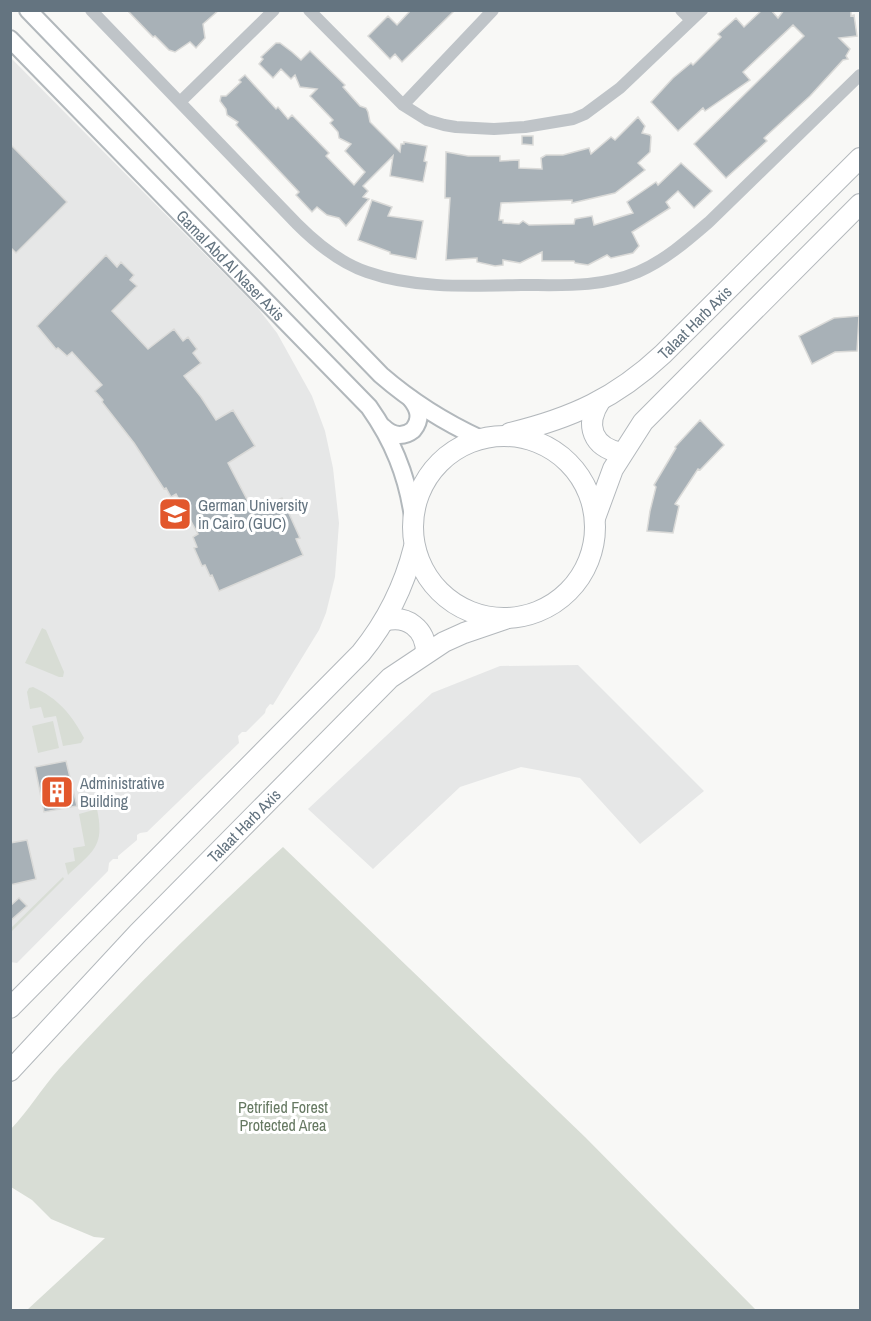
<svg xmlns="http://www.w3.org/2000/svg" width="871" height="1321" viewBox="0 0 871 1321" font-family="'Archivo Narrow',sans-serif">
<rect width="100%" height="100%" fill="#f8f8f6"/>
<path fill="#e6e7e7" d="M 10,57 L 257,307 L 277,333 L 312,396 L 325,431 L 333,468 L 339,523 L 335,577 L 326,613 L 319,630 L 273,705 L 270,704 L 266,709 L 265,713 L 246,732 L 242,732 L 238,736 L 239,743 L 147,832 L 140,833 L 137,835 L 137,840 L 118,856 L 118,859 L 113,859 L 109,863 L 108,871 L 17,963 L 10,962 Z
M 578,665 L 704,791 L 640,844 L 580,778 L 521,767 L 460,787 L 373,869 L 308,809 L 432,693 L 500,666 Z"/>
<path fill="#d8ddd5" d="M 42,628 L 46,630 L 64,672 L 63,677 L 59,677 L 25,663 Z
M 33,687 C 58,698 72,715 84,738 L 81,743 L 63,746 L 56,716 L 44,718 L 41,707 L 30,709 L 27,692 L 29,688 Z
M 53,721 L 59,748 L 38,753 L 32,726 Z
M 97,809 C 105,847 93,851 68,875 L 65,863 L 75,861 L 73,848 L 85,846 L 79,814 Z
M 283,847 L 585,1137 L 756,1310 L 27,1310 L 105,1238 L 94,1237 L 51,1219 L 32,1200 L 11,1187 L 11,1129 C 29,1110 42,1088 59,1069 C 130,991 205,918 283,847 Z
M 63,877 L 64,879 L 11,932 L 11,928 Z"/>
<path fill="#a8b1b7" stroke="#dadad8" stroke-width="1.5" d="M 127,10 L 219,10 L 203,24 L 205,38 L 196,48 L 190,42 L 175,52 L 169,50 L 155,36 L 153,37 Z
M 411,10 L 455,10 L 402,62 L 395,54 L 390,59 L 368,36 L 388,16 L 397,25 Z
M 762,10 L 771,10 L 778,18 L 784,10 L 851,10 L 851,16 L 854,15 L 857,36 L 839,38 L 850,49 L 846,56 L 848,59 L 843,60 L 810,96 L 764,138 L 767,141 L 726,178 L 694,144 L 804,36 L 793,25 L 743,72 L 750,80 L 705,111 L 703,108 L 678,131 L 651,102 L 673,78 L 691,63 L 693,65 L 721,37 L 718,34 L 736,18 L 744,27 Z
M 276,43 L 280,43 L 292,52 L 301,60 L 310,51 L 345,85 L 343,87 L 360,106 L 366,108 L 368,112 L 370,122 L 400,152 L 401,144 L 404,144 L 404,142 L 427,146 L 424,161 L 427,162 L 423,182 L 390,176 L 393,156 L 363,186 L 368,191 L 363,197 L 369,199 L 346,226 L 339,218 L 327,215 L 317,207 L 312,212 L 296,195 L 299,192 L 236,125 L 238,122 L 227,115 L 226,109 L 220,101 L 221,96 L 226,96 L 241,82 L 239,80 L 245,75 L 276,109 L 278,107 L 288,119 L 292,115 L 329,153 L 326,156 L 354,185 L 365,172 L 345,151 L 351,144 L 339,138 L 338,132 L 330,123 L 333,120 L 310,96 L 317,89 L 300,87 L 295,75 L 291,79 L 281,69 L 273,78 L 259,64 L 263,59 L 261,57 Z
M 638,117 L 645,126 L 642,133 L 650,135 L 651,137 L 650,152 L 638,163 L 645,170 L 615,193 L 572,203 L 572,200 L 501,203 L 499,220 L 503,220 L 503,223 L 519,224 L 523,221 L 529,225 L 574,224 L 575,219 L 592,216 L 594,225 L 633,213 L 627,202 L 656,182 L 658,185 L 681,163 L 712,191 L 694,208 L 678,191 L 666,202 L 670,208 L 632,232 L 639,246 L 633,253 L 611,258 L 607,255 L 588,265 L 575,263 L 574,261 L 542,261 L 542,252 L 520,263 L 503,260 L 503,265 L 495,266 L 477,262 L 477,258 L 446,260 L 450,198 L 445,198 L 446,152 L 468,156 L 500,156 L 500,161 L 519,160 L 519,168 L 542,169 L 541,158 L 546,155 L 563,155 L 589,148 L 591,154 L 611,137 L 615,140 Z
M 522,136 L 533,136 L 533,145 L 522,144 Z
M 10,144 L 67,202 L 16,253 L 10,247 Z
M 372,200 L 392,207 L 388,216 L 423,221 L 416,259 L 390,254 L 390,252 L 358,240 Z
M 106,255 L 117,267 L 121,262 L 134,275 L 130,280 L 137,286 L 112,311 L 148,349 L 174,329 L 183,341 L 188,337 L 197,349 L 193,353 L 201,363 L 184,376 L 201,397 L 216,420 L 233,410 L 255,446 L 228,463 L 253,511 L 282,498 L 300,538 L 296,539 L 303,555 L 219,591 L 212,575 L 210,576 L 205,565 L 202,566 L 194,548 L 197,547 L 193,537 L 198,534 L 176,494 L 171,497 L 166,488 L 164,489 L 134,443 L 102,402 L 103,400 L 95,391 L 102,385 L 72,352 L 67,356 L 58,348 L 56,349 L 37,326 Z
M 859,316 L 857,351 L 835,352 L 812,364 L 799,336 L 834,318 Z
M 700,420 L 724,445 L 700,470 L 698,469 L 675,504 L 679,506 L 673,533 L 647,531 L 650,511 L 656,487 L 654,485 L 676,448 L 675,447 Z
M 66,761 L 77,806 L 44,812 L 35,767 Z
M 27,840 L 36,879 L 10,885 L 10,843 Z
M 19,898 L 27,906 L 10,921 L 10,906 Z"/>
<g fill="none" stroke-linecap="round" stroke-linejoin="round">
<defs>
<g id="secondary">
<path d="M 28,10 L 381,375 C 411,401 444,422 481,439"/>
<path id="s1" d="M 10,39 L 369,407 C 393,441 407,475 413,517"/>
<path d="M 383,427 C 392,436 403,438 413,430 C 422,419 419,409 411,399"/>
</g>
<g id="primary">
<path d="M 600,401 C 584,426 593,447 621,453"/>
<path id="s2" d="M 510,433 C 572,418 616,398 663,354 L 860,158"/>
<circle cx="504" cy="527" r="91"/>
<path d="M 595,518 L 613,469 L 643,422 L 860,204"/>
<path d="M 384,621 C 407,614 426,629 426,653"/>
<path d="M 10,1008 L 361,653 C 387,621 404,587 414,547"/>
<path id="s3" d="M 10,1071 L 138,933 L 390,678 L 444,642 L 464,633 L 505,619"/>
</g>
</defs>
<use href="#secondary" stroke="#b2b8bc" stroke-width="20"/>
<use href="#primary" stroke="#b3b8bc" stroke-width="22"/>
<path stroke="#bfc4c8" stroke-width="12" d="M 91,10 L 297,224 C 317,244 340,263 367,272 C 415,289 471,286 521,285 C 561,285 600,288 638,272 C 664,261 687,241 709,222 L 860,75
M 309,10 L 403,105 L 427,120 L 444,125 L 456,127 L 494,129 L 525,127 L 573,119 L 585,114 L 620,88 L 702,10
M 681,10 L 691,20
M 180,102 L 274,10
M 403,105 L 493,10"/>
<use href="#secondary" stroke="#fff" stroke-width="16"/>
<use href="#primary" stroke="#fff" stroke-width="20"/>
</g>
<defs>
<symbol id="university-square" viewBox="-11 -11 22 22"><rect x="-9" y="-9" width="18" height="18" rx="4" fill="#e2572c" stroke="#fff"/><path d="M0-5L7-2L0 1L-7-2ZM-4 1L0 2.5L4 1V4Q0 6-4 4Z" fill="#fff"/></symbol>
<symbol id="building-square" viewBox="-11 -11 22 22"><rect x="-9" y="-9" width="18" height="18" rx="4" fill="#e2572c" stroke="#fff"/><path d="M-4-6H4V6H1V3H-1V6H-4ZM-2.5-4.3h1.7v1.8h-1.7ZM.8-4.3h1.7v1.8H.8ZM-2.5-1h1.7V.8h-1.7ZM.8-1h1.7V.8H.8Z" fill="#fff"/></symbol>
</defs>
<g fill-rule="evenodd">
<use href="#university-square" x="156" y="495" width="38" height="38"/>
<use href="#building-square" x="38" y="773" width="38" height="38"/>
</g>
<g text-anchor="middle" stroke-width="6" stroke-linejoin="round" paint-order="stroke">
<g font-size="16" fill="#647480" stroke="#fff">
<text dy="6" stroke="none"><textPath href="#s1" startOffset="316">Gamal Abd Al Naser Axis</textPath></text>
<text dy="6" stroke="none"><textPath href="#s2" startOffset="219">Talaat Harb Axis</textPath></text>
<text dy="6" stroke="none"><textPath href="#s3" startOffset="339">Talaat Harb Axis</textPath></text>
</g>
<g font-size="16" fill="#647480" stroke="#fff" text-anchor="start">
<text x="198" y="511">German University<tspan x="198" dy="18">in Cairo (GUC)</tspan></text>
<text x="80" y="789">Administrative<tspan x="80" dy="18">Building</tspan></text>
</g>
<g font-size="16" fill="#667962" stroke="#fff">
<text x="283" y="1113">Petrified Forest<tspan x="283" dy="18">Protected Area</tspan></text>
</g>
</g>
<rect width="871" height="1321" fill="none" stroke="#647480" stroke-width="24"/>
</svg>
